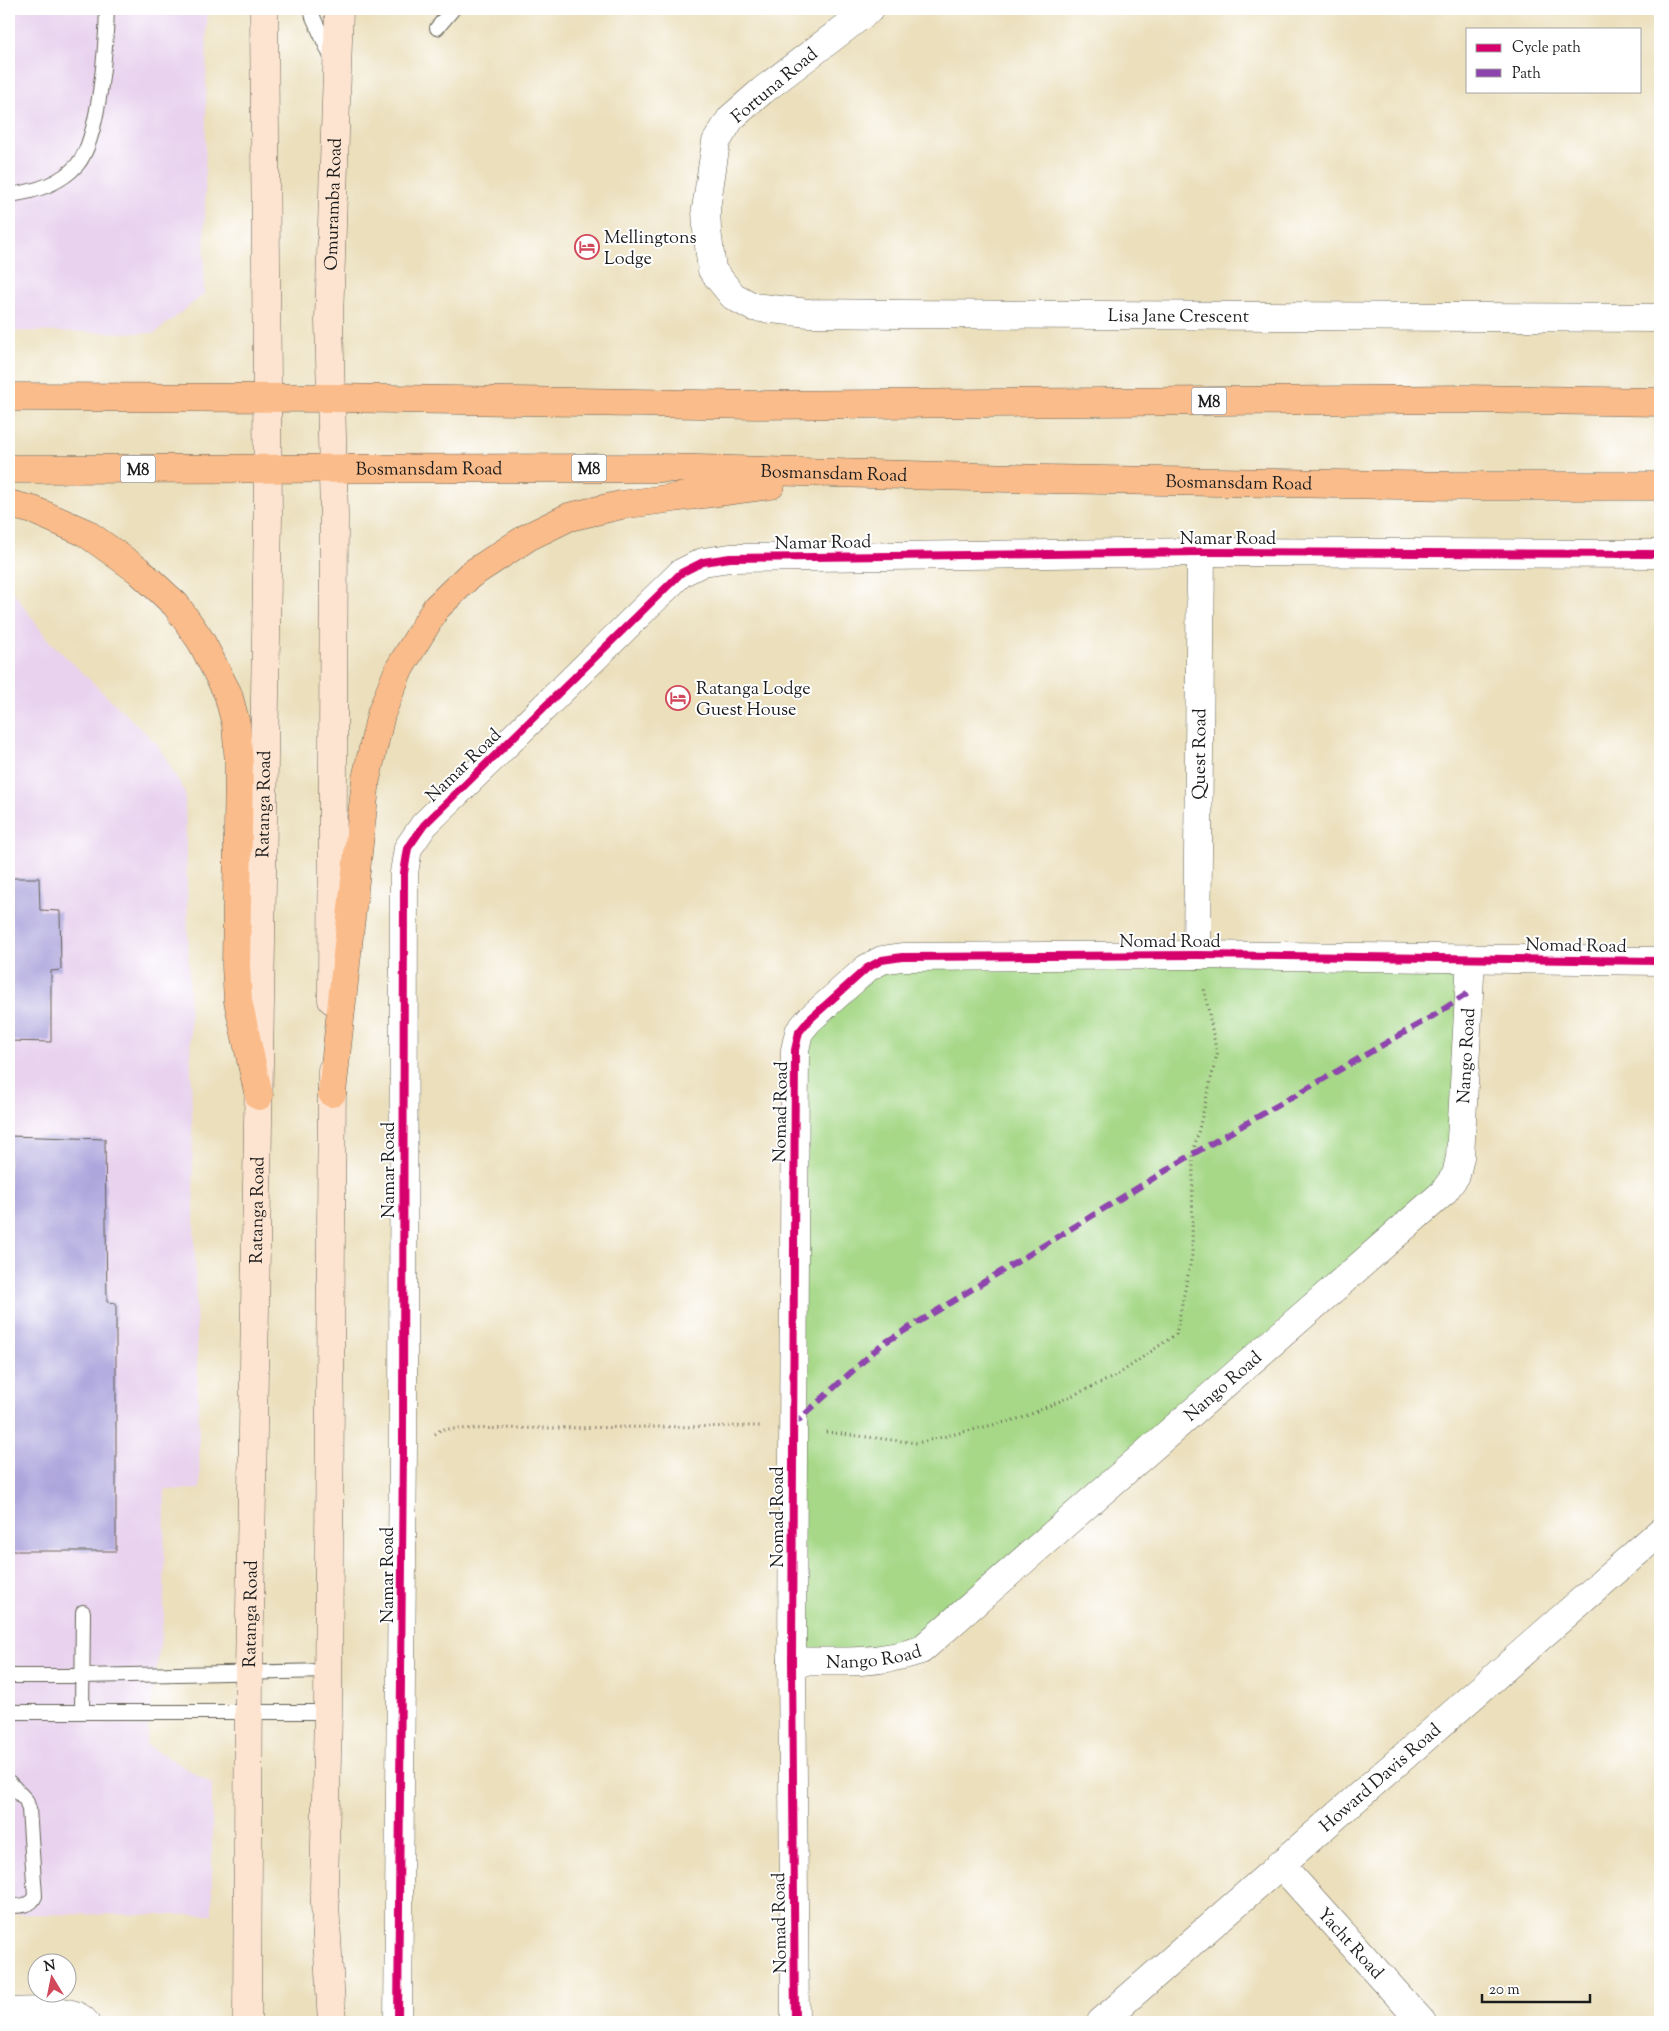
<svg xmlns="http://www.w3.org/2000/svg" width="1669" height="2031" viewBox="0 0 1669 2031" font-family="'Sorts Mill Goudy',serif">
<rect width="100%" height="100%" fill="#fff"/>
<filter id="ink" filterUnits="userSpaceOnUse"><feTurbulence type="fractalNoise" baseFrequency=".02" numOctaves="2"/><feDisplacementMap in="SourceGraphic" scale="10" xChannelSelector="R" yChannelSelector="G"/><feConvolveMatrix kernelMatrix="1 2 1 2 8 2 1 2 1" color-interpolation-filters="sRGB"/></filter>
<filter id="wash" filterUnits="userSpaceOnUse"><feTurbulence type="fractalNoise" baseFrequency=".0096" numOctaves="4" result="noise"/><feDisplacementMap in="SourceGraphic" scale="20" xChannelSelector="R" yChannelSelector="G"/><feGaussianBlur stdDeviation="1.12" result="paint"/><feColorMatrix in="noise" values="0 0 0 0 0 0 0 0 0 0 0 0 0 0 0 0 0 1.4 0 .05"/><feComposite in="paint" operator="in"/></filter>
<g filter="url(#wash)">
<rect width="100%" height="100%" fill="#ebdfbc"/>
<path fill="#e8d2ee" d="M 9,9 L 207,9 L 204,294 L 155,333 L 9,331 Z
M 9,586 L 48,640 L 157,744 L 185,792 L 200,1489 L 165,1490 L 164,1616 L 146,1744 L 212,1784 L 212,1915 L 9,1914 Z"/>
<path fill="#a6d887" stroke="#617a52" d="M 1470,954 L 1467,1155 L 920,1651 L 795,1661 L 804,1049 L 817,1025 L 876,967 Z"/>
<g id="blocks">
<path fill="#ada6dd" d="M 9,878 L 39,878 L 40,910 L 60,911 L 61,970 L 51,971 L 51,1042 L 9,1041 Z
M 9,1136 L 105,1139 L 107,1302 L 116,1303 L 116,1551 L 9,1551 Z"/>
</g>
</g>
<g filter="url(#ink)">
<use href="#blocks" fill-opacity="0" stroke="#646054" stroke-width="1"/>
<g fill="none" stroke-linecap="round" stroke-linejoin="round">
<defs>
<path id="lane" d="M 311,9 L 313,17 L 332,59
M 437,28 L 453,9
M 9,195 C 33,192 60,184 77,165 C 100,139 106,43 107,9
M 9,1676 L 82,1676 L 328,1671
M 9,1712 L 328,1712
M 82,1712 L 83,1612
M 9,1782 L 26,1800 L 29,1809 L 35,1896 C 31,1907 18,1906 9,1906"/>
<g id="street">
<path id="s1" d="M 870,9 L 762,91 L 731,118 L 716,142 L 706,209 L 707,230 L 712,270 L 733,296 L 753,307 L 809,313 L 899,314 L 1660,318"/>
<path id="s2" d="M 1197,955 L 1201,552"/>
<path id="s3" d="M 792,1661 C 835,1662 880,1664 921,1650 L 1443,1193 L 1456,1175 L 1460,1157 L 1471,958"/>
<path id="s4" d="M 1280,1864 L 1422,2022"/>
<path d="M 9,2012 C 29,2012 71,2006 85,2022"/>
<path d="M 398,2022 L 403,1446 L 404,873 L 408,848 L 424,825 L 681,573 L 703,562 L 730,558 L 1201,552 L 1660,554"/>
<path d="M 795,2022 L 792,1661 L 795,1050 L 799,1032 L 809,1020 L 867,968 L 882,960 L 902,957 L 1197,955 L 1660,961"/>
<path id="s5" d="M 1101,2022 L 1660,1532"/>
</g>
<g id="secondary">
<path id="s6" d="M 332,1000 L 334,515 L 329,319 L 339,9"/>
<path id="s7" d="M 247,2022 L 249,1673 L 268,514 L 264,9"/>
<path d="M 332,2022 L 324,1888 L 328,1712 L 332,1070"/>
</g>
<g id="primary">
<path d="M 9,397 L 332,398 L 758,405 L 1466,399 L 1660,402"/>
<path id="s8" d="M 9,469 L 662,468 L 1046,479 L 1456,486 L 1660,486"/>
<path d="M 9,504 L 33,510 L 86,533 L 138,570 L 176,605 L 201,641 L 228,694 L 236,724 L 239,764 L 236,966 L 238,1001 L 259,1096"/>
<path d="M 332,1093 L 366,779 L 381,714 L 398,671 L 436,608 L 470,575 L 528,537 L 569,517 L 621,505 L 771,485"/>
</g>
</defs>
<use href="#lane" stroke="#646054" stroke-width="16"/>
<use href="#street" stroke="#646054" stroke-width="29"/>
<use href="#secondary" stroke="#646054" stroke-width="29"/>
<use href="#primary" stroke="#646054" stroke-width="29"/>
<path stroke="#646054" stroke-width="3" stroke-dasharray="1 4" stroke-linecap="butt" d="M 826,1432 L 917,1443 L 1022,1418 L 1116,1376 L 1176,1334 L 1192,1255 L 1193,1154 L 1217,1054 L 1204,988
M 435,1434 L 442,1429 L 760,1426"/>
<use href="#lane" stroke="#fff" stroke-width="14"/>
<use href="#street" stroke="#fff" stroke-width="28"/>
<use href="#secondary" stroke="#fde4d1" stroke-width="28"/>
<use href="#primary" stroke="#fabc8b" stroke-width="28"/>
<path stroke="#8e44ad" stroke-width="6" stroke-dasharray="12 6" stroke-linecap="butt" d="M 792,1426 L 881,1345 L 1193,1154 L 1433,1016 L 1470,992"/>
<defs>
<path id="cycleway" d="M 398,2022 L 403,1446 L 404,873 L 408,848 L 424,825 L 681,573 L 703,562 L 730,558 L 1201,552 L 1660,554
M 795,2022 L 792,1661 L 795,1050 L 799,1032 L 809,1020 L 867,968 L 882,960 L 902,957 L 1197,955 L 1660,961"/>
</defs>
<use href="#cycleway" stroke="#fff" stroke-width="11"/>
<use href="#cycleway" stroke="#d6006c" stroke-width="8"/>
</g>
</g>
<defs>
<symbol id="hotel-ring" viewBox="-11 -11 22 22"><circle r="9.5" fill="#fff" stroke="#d1495b" stroke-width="1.5"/><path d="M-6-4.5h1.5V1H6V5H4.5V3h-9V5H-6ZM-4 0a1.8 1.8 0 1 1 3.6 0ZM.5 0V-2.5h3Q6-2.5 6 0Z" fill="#d1495b"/></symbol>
</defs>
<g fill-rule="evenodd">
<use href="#hotel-ring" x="573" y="233" width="28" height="28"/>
<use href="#hotel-ring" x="664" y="684" width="28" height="28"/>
</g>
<g text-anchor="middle" stroke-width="4" stroke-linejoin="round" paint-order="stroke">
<g fill="#fff" stroke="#606060" stroke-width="1">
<rect x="1191.5" y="387.5" width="35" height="27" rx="4"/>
<rect x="571.5" y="454.5" width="35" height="27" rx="4"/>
<rect x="120.5" y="455.5" width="35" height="27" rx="4"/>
</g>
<g font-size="16" font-weight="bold" fill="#1c1c1c">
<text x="1209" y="407">M8</text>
<text x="589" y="474">M8</text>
<text x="138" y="475">M8</text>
</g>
<g font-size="18" fill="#1c1c1c" stroke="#fff">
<text transform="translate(774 85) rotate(-40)" y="6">Fortuna Road</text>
<text dy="6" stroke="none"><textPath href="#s6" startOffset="796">Omuramba Road</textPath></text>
<text dy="6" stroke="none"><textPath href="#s1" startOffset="816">Lisa Jane Crescent</textPath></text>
<text dy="6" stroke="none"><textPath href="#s8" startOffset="420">Bosmansdam Road</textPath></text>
<text dy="6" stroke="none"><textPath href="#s8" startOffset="825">Bosmansdam Road</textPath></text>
<text dy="6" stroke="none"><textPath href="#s8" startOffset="1230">Bosmansdam Road</textPath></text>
<text x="1228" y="544">Namar Road</text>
<text transform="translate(823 542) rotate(-1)" y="6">Namar Road</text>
<text dy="6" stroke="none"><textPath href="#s2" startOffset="201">Quest Road</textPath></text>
<text transform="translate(463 765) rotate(-44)" y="6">Namar Road</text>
<text dy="6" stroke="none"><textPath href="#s7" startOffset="1218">Ratanga Road</textPath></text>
<text x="1170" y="947">Nomad Road</text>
<text transform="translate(1576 945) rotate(1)" y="6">Nomad Road</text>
<text dy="6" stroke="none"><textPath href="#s3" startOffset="966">Nango Road</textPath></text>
<text transform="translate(780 1112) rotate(-89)" y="6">Nomad Road</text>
<text transform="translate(388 1170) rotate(-90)" y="6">Namar Road</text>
<text dy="6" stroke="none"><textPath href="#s7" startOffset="812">Ratanga Road</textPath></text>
<text dy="6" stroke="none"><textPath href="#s3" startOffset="531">Nango Road</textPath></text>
<text transform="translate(777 1517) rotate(-90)" y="6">Nomad Road</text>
<text transform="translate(387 1575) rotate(-90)" y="6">Namar Road</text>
<text dy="6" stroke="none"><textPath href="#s7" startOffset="408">Ratanga Road</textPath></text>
<text dy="6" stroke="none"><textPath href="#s3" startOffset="82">Nango Road</textPath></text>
<text dy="6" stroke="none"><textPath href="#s5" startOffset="371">Howard Davis Road</textPath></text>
<text transform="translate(779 1923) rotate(-91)" y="6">Nomad Road</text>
<text dy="6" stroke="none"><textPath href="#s4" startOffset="106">Yacht Road</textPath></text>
</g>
<g font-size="18" fill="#1c1c1c" stroke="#fff" text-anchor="start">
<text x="604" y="243">Mellingtons<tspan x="604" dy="21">Lodge</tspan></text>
<text x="696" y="694">Ratanga Lodge<tspan x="696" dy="21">Guest House</tspan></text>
</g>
</g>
<rect width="1669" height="2031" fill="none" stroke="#fff" stroke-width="30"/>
<rect x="1466" y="28" width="175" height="65" fill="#ffffff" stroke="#a4a4a4"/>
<rect x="1476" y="44" width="25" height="8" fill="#d6006c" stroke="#a4a4a4"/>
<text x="1512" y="52" font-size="15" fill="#1c1c1c">Cycle path</text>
<rect x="1476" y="69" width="25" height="8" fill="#8e44ad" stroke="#a4a4a4"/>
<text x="1512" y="78" font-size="15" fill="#1c1c1c">Path</text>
<g transform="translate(52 1978) rotate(350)"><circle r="24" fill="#ffffff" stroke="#a4a4a4"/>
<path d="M0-4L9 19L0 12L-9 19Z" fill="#d1495b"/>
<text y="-8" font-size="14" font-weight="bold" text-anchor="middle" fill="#1c1c1c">N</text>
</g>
<path d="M1482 1994v8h108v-8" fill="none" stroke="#1c1c1c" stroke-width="2.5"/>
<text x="1489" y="1994" font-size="15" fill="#1c1c1c" stroke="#ffffff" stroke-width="4" paint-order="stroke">20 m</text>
</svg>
